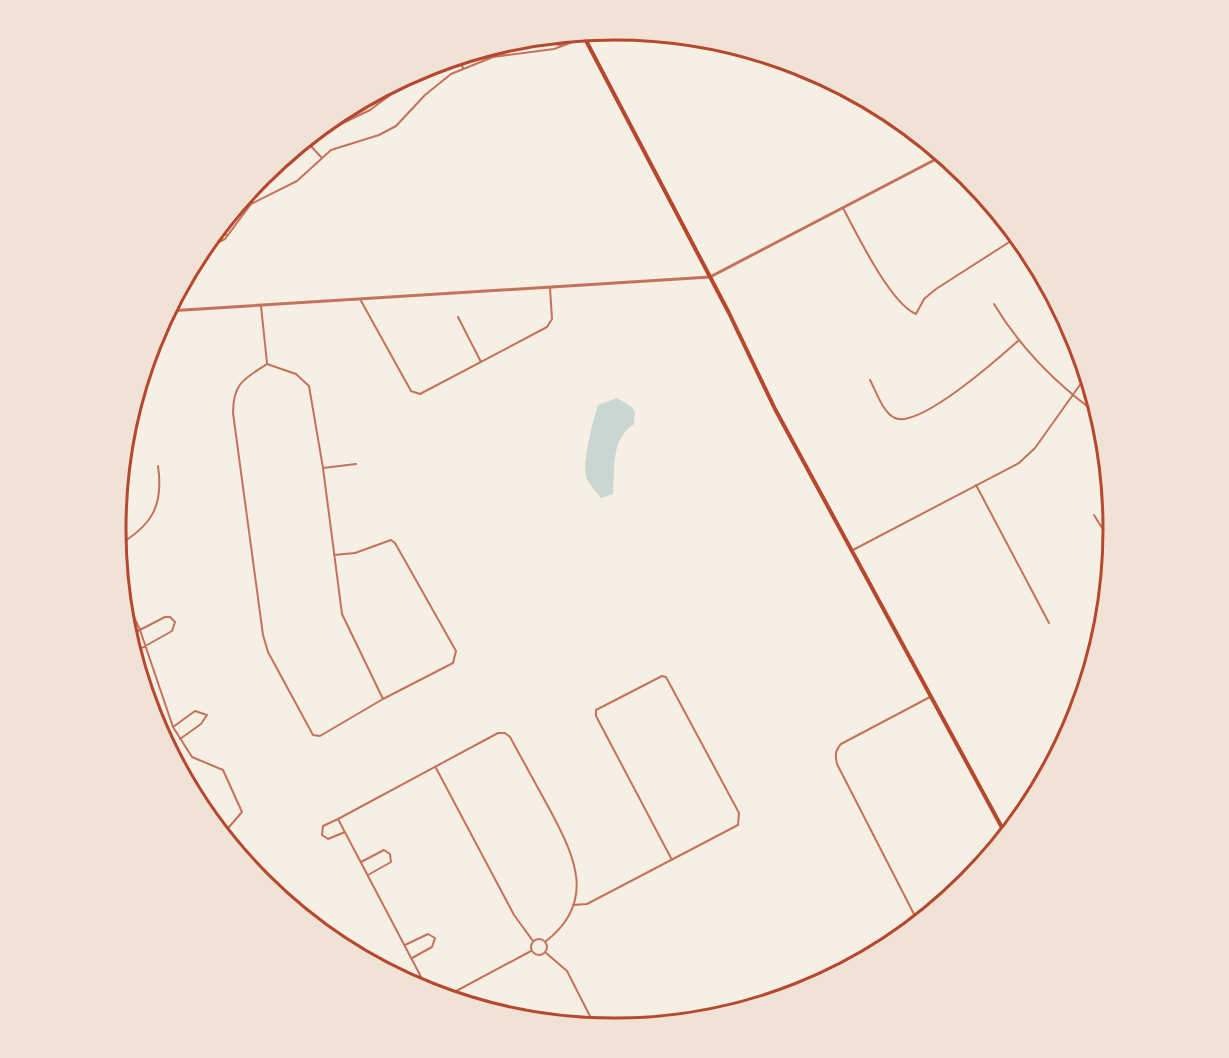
<svg xmlns="http://www.w3.org/2000/svg" width="1229" height="1058" viewBox="0 0 1229 1058" font-family="'Nunito Sans',sans-serif">
<rect width="100%" height="100%" fill="#f6efe4"/>
<path fill="#c9d6d2" d="M 617,398 L 632,407 L 635,412 L 634,424 C 610,440 615,469 613,494 L 601,498 C 597,492 590,486 587,479 C 581,464 593,421 598,405 Z"/>
<g fill="none" stroke-linecap="round" stroke-linejoin="round">
<path stroke="#c5725c" stroke-width="2" d="M 499,45 L 536,42 L 562,45
M 502,45 L 504,55
M 458,58 L 463,68
M 309,144 L 321,157
M 257,182 L 290,164 L 322,133 L 370,110 L 413,78 L 441,63
M 843,208 C 857,234 890,303 916,314 L 924,299 L 936,289 L 1014,239
M 219,228 L 227,236
M 201,251 L 225,239 L 251,204 L 297,181 L 331,150 L 379,135 L 396,126 L 425,95 L 451,74 L 493,57 L 554,49 L 583,38
M 360,299 L 411,391 L 420,394 L 547,327 L 552,319 L 550,288
M 994,304 C 1021,349 1056,384 1099,415
M 261,306 L 267,363
M 458,317 L 481,362
M 870,380 C 876,391 883,413 895,418 C 919,429 999,358 1018,341
M 139,387 L 146,380 L 143,374
M 323,468 L 356,464
M 976,485 L 1049,623
M 1094,515 L 1112,544
M 117,546 C 151,526 164,507 158,466
M 851,551 L 1019,463 L 1035,448 L 1087,375
M 334,555 L 355,553 L 391,540 L 395,543 L 456,651 L 453,663 L 383,699 L 320,736 L 313,735 L 268,652 L 263,635 L 233,413 C 233,383 244,379 267,364 L 296,374 L 309,386 L 323,468 L 342,614 L 383,699
M 121,588 L 140,630 L 173,727 L 192,757 L 223,770 L 242,812 L 223,834
M 128,636 L 165,617 L 170,617 L 175,622 L 172,631 L 133,653
M 173,727 L 195,711 L 207,715 L 201,724 L 180,739
M 436,768 L 514,915 L 533,941
M 338,819 L 323,826 L 322,835 L 328,839 L 345,832
M 361,862 L 384,850 L 390,854 L 391,862 L 368,875
M 573,905 L 587,904 L 738,825 L 739,813 L 666,677 L 662,676 L 596,710 L 596,716 L 672,860
M 918,922 L 837,764 C 835,755 835,751 841,744 L 930,697
M531 947a8 8 0 1 1 16 0a8 8 0 1 1-16 0Z
M 405,945 L 428,934 L 435,938 L 432,947 L 412,958
M 545,952 L 567,971 L 595,1026
M 429,992 L 338,819 L 498,733 L 505,733 L 510,737 C 523,761 537,786 550,810 C 575,857 597,902 545,942
M 445,997 L 531,951"/>
<path stroke="#c5725c" stroke-width="3" d="M 168,311 L 710,277 L 942,156"/>
<path stroke="#b5482f" stroke-width="4" d="M 582,33 L 729,313 L 775,409 L 1006,835"/>
</g>
<path d="M0 0H1229V1058H0ZM614 40H615A488 488 0 0 1 1103 528V530A488 488 0 0 1 615 1018H614A488 488 0 0 1 126 530V528A488 488 0 0 1 614 40Z" fill="#f1e2d6" fill-rule="evenodd"/>
<path fill="none" stroke="#b5482f" stroke-width="3" d="M614 40H615A488 488 0 0 1 1103 528V530A488 488 0 0 1 615 1018H614A488 488 0 0 1 126 530V528A488 488 0 0 1 614 40Z"/>
</svg>
